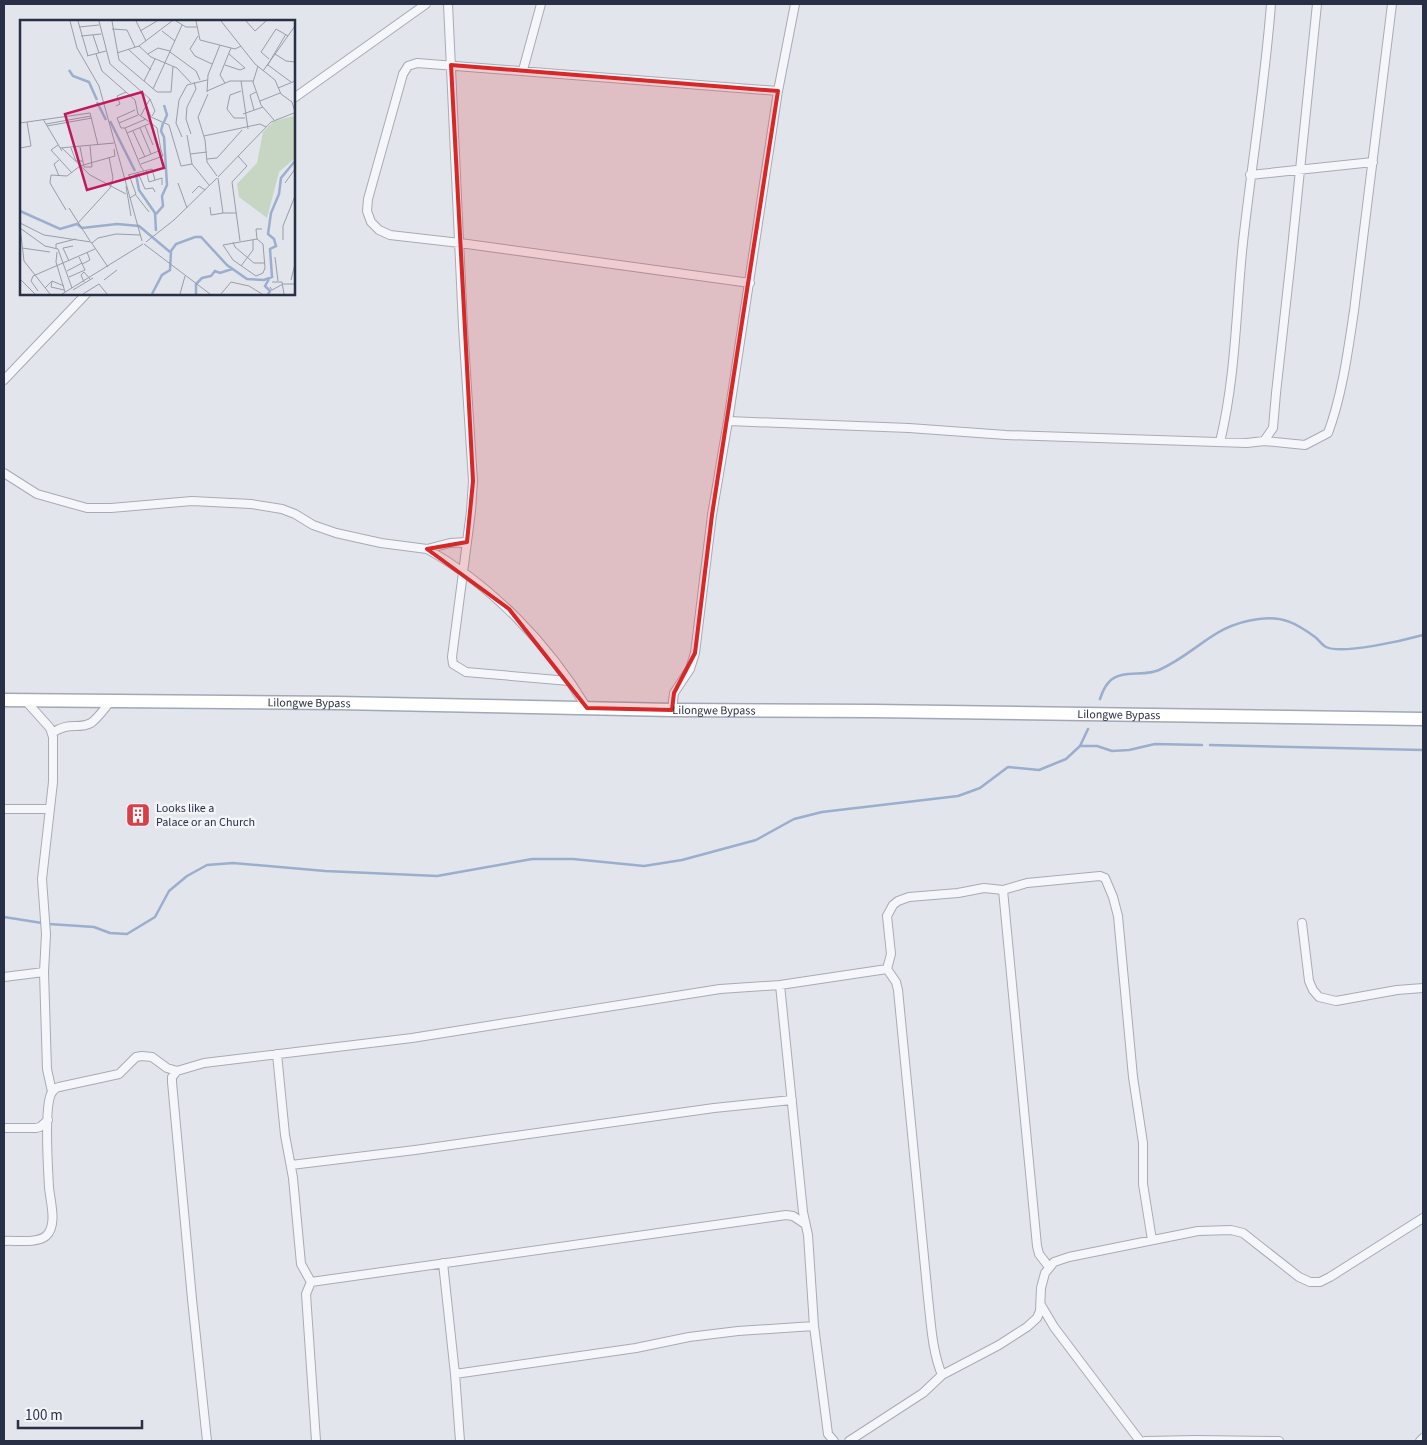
<svg xmlns="http://www.w3.org/2000/svg" width="1427" height="1445" viewBox="0 0 1427 1445" font-family="'Source Sans 3',sans-serif">
<rect width="100%" height="100%" fill="#e2e5eb"/>
<g fill="none" stroke-linecap="round" stroke-linejoin="round">
<path stroke="#9baece" stroke-width="2.5" d="M 1100,699 C 1102,693 1105,686 1109,682 C 1121,669 1144,677 1159,670 C 1197,653 1214,624 1259,619 C 1283,616 1296,623 1315,637 C 1319,640 1322,645 1326,647 C 1342,655 1405,640 1423,635
M 1210,745 L 1423,750
M 1080,746 L 1097,746 L 1112,751 L 1129,750 L 1155,744 L 1202,745
M 4,917 L 42,923
M 49,924 L 94,927 L 110,933 L 127,934 L 155,917 L 169,891 L 187,876 L 207,865 L 233,863 L 325,871 L 437,876 L 532,859 L 573,859 L 644,866 L 682,860 L 756,840 L 794,819 L 822,812 L 958,796 L 980,788 L 1008,767 L 1039,770 L 1066,759 L 1080,746 L 1088,729"/>
<defs>
<path id="street" d="M 448,4 L 463,326 L 473,481 L 471,511 L 452,657 L 453,664 L 466,672 L 569,681
M 523,70 L 541,4
M 294,98 L 426,4
M 1250,175 L 1373,162
M 750,283 L 460,243 L 390,235 L 379,230 L 371,222 L 367,211 L 368,199 L 403,74 L 408,66 L 417,63 L 778,91
M 4,380 L 86,294
M 728,421 L 909,428 L 1006,435 L 1247,443 L 1264,441 L 1305,445 L 1328,433 C 1342,396 1348,351 1354,311 L 1392,4
M 1264,441 L 1273,428 L 1276,393 L 1291,258 L 1317,4
M 1220,442 C 1236,376 1236,308 1243,242 C 1252,162 1265,83 1271,4
M 4,473 L 37,494 L 87,508 L 111,508 L 192,501 L 251,504 L 282,509 L 295,514 L 313,525 L 336,533 L 381,543 L 427,549 L 450,543 L 467,542
M 427,549 C 493,586 548,644 587,708
M 25,700 L 50,728 L 53,737 L 53,782 L 42,879 L 46,934 L 44,972 L 47,1069 L 52,1092
M 672,710 L 674,693 L 690,669 L 695,653 L 712,515 L 728,421 L 778,91 L 795,4
M 52,733 C 69,721 78,730 91,723 C 98,718 104,709 110,702
M 4,809 L 49,809
M 1003,890 L 1037,1246 L 1039,1254 L 1049,1267
M 1302,923 L 1309,981 L 1313,990 L 1319,997 L 1336,1001 L 1397,990 L 1423,988
M 887,969 L 891,954 L 887,916 L 893,905 L 898,901 L 909,897 L 958,893 L 984,888 L 1003,890 L 1027,883 L 1100,876 L 1105,878 L 1113,897 L 1118,916 L 1133,1077 L 1143,1143 L 1143,1184 L 1152,1240
M 887,969 L 896,982 L 898,990 L 928,1298 C 931,1323 932,1351 942,1375
M 4,977 L 44,972
M 780,985 L 803,1212 L 808,1235 L 814,1326 L 828,1434 L 834,1441
M 277,1054 L 285,1135 L 293,1178 L 301,1264 L 311,1282 L 306,1294 L 316,1441
M 177,1071 L 172,1077 L 172,1082 L 192,1299 L 207,1441
M 4,1128 L 36,1128 L 40,1127 L 48,1120
M 291,1165 L 415,1150 L 714,1108 L 792,1100
M 4,1241 C 15,1240 36,1244 46,1236 C 58,1225 50,1201 49,1187 C 48,1169 44,1109 51,1094 C 53,1090 55,1088 59,1087 L 119,1074 L 136,1057 L 142,1056 L 152,1057 L 167,1068 L 177,1071 L 204,1063 L 412,1038 L 720,989 L 780,985 L 887,969
M 443,1263 L 455,1374 L 460,1441
M 311,1282 L 786,1215 L 793,1216 L 805,1224
M 1041,1305 L 1054,1327 L 1140,1441
M 455,1374 L 636,1348 L 689,1337 L 738,1331 L 814,1326
M 849,1441 L 923,1393 L 942,1375 L 999,1345 L 1027,1327 L 1037,1318 L 1040,1311 L 1041,1288 L 1045,1273 L 1054,1262 L 1069,1257 L 1198,1231 L 1231,1230 L 1243,1233 L 1299,1277 L 1310,1282 L 1320,1282 L 1330,1277 L 1423,1218
M 1145,1441 L 1196,1440 L 1279,1441
M 1420,1441 L 1423,1438"/>
<g id="primary">
<path id="s1" d="M 4,700 L 338,703 L 672,710 L 873,711 L 1423,719"/>
</g>
</defs>
<use href="#street" stroke="#a7abb6" stroke-width="10"/>
<use href="#primary" stroke="#a0a8b8" stroke-width="15"/>
<use href="#street" stroke="#f5f6f9" stroke-width="8"/>
<use href="#primary" stroke="#fff" stroke-width="12"/>
</g>
<path fill="#d62828" fill-opacity="0.2" stroke="#d62828" stroke-width="4" stroke-linejoin="round" d="M 451,65 L 778,91 L 712,515 L 695,653 L 674,693 L 672,710 L 587,708 L 509,609 L 427,549 L 467,542 L 473,481 Z"/>
<defs>
<symbol id="building-square" viewBox="-11 -11 22 22"><rect x="-9" y="-9" width="18" height="18" rx="4" fill="#d93f47" stroke="#f2f4f8"/><path d="M-4-6H4V6H1V3H-1V6H-4ZM-2.5-4.3h1.7v1.8h-1.7ZM.8-4.3h1.7v1.8H.8ZM-2.5-1h1.7V.8h-1.7ZM.8-1h1.7V.8H.8Z" fill="#fff"/></symbol>
</defs>
<g fill-rule="evenodd">
<use href="#building-square" x="124" y="801" width="28" height="28"/>
</g>
<g text-anchor="middle" stroke-width="5" stroke-linejoin="round" paint-order="stroke">
<g font-size="12" fill="#293045" stroke="#f2f4f8">
<text dy="4" stroke="none"><textPath href="#s1" startOffset="305">Lilongwe Bypass</textPath></text>
<text dy="4" stroke="none"><textPath href="#s1" startOffset="710">Lilongwe Bypass</textPath></text>
<text dy="4" stroke="none"><textPath href="#s1" startOffset="1115">Lilongwe Bypass</textPath></text>
</g>
<g font-size="12" fill="#293045" stroke="#f2f4f8" text-anchor="start">
<text x="156" y="812">Looks like a<tspan x="156" dy="14">Palace or an Church</tspan></text>
</g>
</g>
<g transform="translate(20 20)">
<rect width="275" height="275" fill="#e2e5eb"/>
<path d="M 274,96 L 275,138 L 259,152 L 247,198 L 219,177 L 217,164 L 237,143 L 243,112 L 254,101 Z" fill="#c6d6c3"/>
<path fill="none" stroke="#9baece" stroke-width="2.5" d="M 49,50 L 53,56 L 69,62 L 77,80M 77,82 L 86,100M 90,101 L 115,151M 144,102 L 147,95 L 144,85M 116,154 L 119,170 L 135,193 L 136,211M 0,191 L 40,209 L 57,204 L 62,208 L 97,204 L 119,206 L 150,232M 136,194 L 143,186 L 142,176 L 147,165 L 144,117 L 141,111 L 143,103M 132,274 L 142,255 L 150,250 L 151,231 L 156,224 L 175,217 L 181,217 L 207,245 L 227,259 L 244,260 L 252,257 L 250,229 L 256,226 L 254,219 L 248,214 L 251,193 L 259,174 L 261,158 L 275,141M 176,274 L 176,264 L 182,258 L 191,256 L 195,251 L 200,253 L 212,249M 248,274 L 250,271 L 245,266 L 249,259"/>
<path fill="none" stroke="#989da9" stroke-width="1" d="M 50,1 L 57,28 L 79,66 L 122,221M 58,1 L 68,36M 79,1 L 90,44 L 130,79 L 121,95M 92,1 L 99,40 L 137,72 L 151,72 L 153,46M 116,1 L 126,21M 156,1 L 166,7 L 177,7M 176,1 L 180,20 L 215,29 L 221,26M 201,1 L 235,44 L 255,60 L 261,74 L 272,82 L 275,92M 226,1 L 235,11 L 246,1M 59,7 L 79,5M 92,9 L 107,10 L 115,27M 120,11 L 137,1M 142,11 L 155,21M 73,15 L 79,33M 61,16 L 81,14M 178,16 L 170,29 L 175,36 L 192,44M 119,26 L 131,37 L 157,48 L 171,63M 108,29 L 131,50M 150,32 L 176,51 L 180,60M 97,33 L 119,26 L 152,1M 76,34 L 82,51 L 115,80 L 118,94 L 131,103 L 107,113M 128,34 L 138,28 L 150,31M 255,34 L 266,41 L 275,42M 67,36 L 86,31M 249,39 L 241,32 L 256,9 L 268,16M 205,45 L 220,50 L 225,48 L 209,34M 248,45 L 271,62M 238,46 L 233,62 L 241,85 L 254,100M 247,46 L 266,14M 243,51 L 275,6M 124,61 L 135,39M 221,61 L 228,109M 205,63 L 200,55 L 211,28M 258,68 L 275,61M 133,69 L 162,5M 187,71 L 210,61 L 233,61M 221,71 L 210,75 L 207,89 L 214,98 L 225,98M 187,72 L 188,55 L 200,25M 188,74 L 178,97 L 185,120 L 187,142 L 197,156M 124,79 L 131,97 L 149,105 L 161,146 L 172,144M 130,79 L 135,91 L 132,96M 240,81 L 260,73M 96,86 L 100,84 L 97,76 L 106,72M 115,90 L 97,98 L 101,108 L 105,108 L 121,147 L 124,151 L 132,149 L 135,160M 234,90 L 230,75 L 236,72M 223,94 L 243,87M 23,99 L 42,131M 0,103 L 70,93 L 78,125M 99,103 L 118,95M 26,104 L 71,96M 27,106 L 72,98M 125,106 L 133,125M 105,108 L 126,99M 120,108 L 131,134M 113,111 L 125,137M 171,114 L 166,99 L 167,87 L 176,69 L 174,62M 167,115 L 172,144 L 189,165M 184,116 L 240,104 L 246,107M 162,117 L 156,103 L 159,80 L 167,65 L 187,60M 38,125 L 31,130 L 52,153M 60,127 L 64,147 L 72,147 L 70,126M 0,128 L 11,126 L 7,102M 40,128 L 94,123M 42,128 L 70,155 L 106,174M 51,128 L 56,141 L 63,141M 170,134 L 187,132M 218,136 L 227,146 L 212,162 L 220,221M 119,139 L 141,130 L 137,108 L 131,103M 187,139 L 197,138 L 222,110M 39,140 L 34,144 L 39,156M 121,144 L 143,136 L 141,130M 126,150 L 129,162 L 142,158 L 142,165M 118,153 L 125,169 L 133,168 L 135,172M 108,155 L 124,151M 109,155 L 116,174 L 110,178M 198,157 L 251,102 L 274,93M 198,158 L 203,193 L 216,193M 158,163 L 167,188M 265,163 L 275,149M 106,166 L 111,196M 172,173 L 179,166 L 185,170M 115,174 L 129,192M 190,187 L 191,195 L 203,193M 49,188 L 70,221M 46,190 L 30,163 L 31,155 L 47,156 L 60,146 L 95,136 L 94,129M 0,203 L 24,215 L 71,222 L 88,247M 58,203 L 90,168 L 93,158 L 89,137M 0,207 L 4,241 L 30,274M 0,208 L 25,226 L 38,229 L 52,268M 237,219 L 243,224 L 245,248 L 243,253 L 236,256 L 213,240 L 203,225 ZM 237,219 L 236,209 L 242,209M 263,220 L 263,206 L 275,176M 126,222 L 154,200 L 197,158M 213,222 L 215,227 L 234,243 L 244,243M 72,223 L 78,218 L 96,214 L 120,215M 124,224 L 190,274M 2,228 L 30,232M 36,228 L 36,224 L 56,219M 37,232 L 36,242 L 45,272M 255,237 L 258,261M 49,241 L 43,228 L 53,226M 62,244 L 70,240 L 67,232M 221,246 L 233,230 L 233,220M 47,251 L 62,243M 49,257 L 65,250 L 59,237M 0,259 L 15,274M 84,260 L 97,250M 271,260 L 275,244M 32,261 L 31,267 L 44,270M 64,262 L 61,255 L 64,252 L 70,259M 252,262 L 262,262 L 264,274M 250,267 L 252,270 L 263,264 L 275,264M 25,268 L 32,261 L 44,266M 53,270 L 73,258M 18,271 L 11,261 L 13,256 L 75,229M 42,274 L 123,224M 63,274 L 79,264 L 87,274M 160,274 L 165,256M 201,274 L 211,262 L 229,266 L 242,274"/>
<path fill="#c2185b" fill-opacity="0.15" stroke="#c2185b" stroke-width="2.5" d="M 122,72 L 144,148 L 67,170 L 45,94 Z"/>
<rect width="275" height="275" fill="none" stroke="#293045" stroke-width="2.5"/>
</g>
<rect width="1427" height="1445" fill="none" stroke="#293045" stroke-width="10"/>
<path d="M18 1420v8h124v-8" fill="none" stroke="#293045" stroke-width="2.5"/>
<text x="25" y="1420" font-size="15" fill="#293045" stroke="#f2f4f8" stroke-width="4" paint-order="stroke">100 m</text>
</svg>
